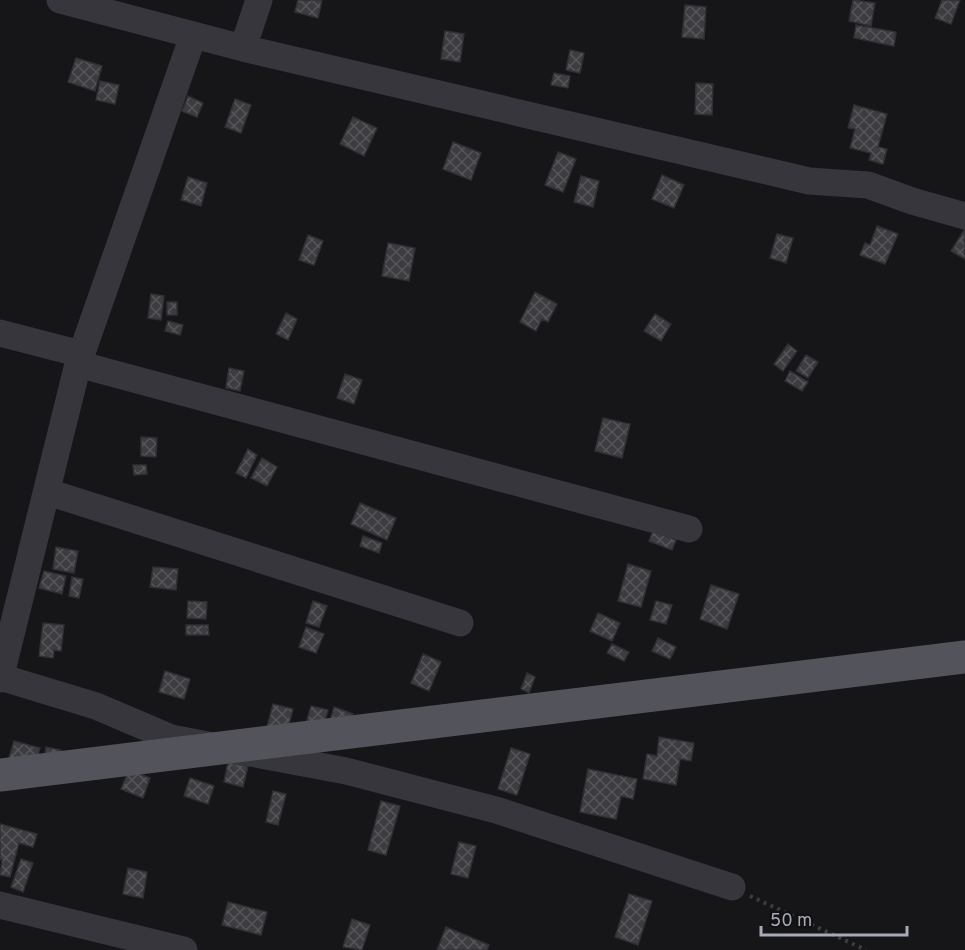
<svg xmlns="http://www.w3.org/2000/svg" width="965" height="950" viewBox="0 0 965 950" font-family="Overpass,sans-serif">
<defs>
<pattern id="building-cross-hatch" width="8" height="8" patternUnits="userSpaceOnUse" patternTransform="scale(1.5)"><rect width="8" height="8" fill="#3d3d41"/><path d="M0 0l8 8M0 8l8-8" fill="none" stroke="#56565a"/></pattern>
</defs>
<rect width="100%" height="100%" fill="#161517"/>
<path fill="url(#building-cross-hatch)" stroke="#302f33" stroke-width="1.5" d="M 298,0 L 322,0 L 318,18 L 295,12 Z
M 853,0 L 875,3 L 871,26 L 849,21 Z
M 942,0 L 960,0 L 951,24 L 935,18 Z
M 685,5 L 706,7 L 704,39 L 682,37 Z
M 856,25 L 896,32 L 894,46 L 854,38 Z
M 445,31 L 464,34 L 460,62 L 441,59 Z
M 570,50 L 584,53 L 580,73 L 566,70 Z
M 76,58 L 102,66 L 95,91 L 68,82 Z
M 554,73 L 570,76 L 568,88 L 551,85 Z
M 100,81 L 119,85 L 115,104 L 96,100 Z
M 696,83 L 713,84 L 712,115 L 695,114 Z
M 188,96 L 203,103 L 197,117 L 182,111 Z
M 235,99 L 251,105 L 241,133 L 225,127 Z
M 854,105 L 887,114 L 878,147 L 887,149 L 883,164 L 869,160 L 871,153 L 850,148 L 855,129 L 848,128 Z
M 353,117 L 377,128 L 364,156 L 340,144 Z
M 453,142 L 481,153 L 471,180 L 443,169 Z
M 558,152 L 576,159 L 563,192 L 545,185 Z
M 662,175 L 684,185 L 674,208 L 652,199 Z
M 581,176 L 599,181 L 593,207 L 574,202 Z
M 188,177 L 207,183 L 201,206 L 181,200 Z
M 877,226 L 898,234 L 885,264 L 860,255 L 865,243 L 870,245 Z
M 965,229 L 965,259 L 951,251 Z
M 777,234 L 793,238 L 786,263 L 770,258 Z
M 308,235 L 323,241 L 314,265 L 299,260 Z
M 388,243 L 415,248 L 409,281 L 382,276 Z
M 535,292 L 557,304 L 548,322 L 542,319 L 536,331 L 520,322 Z
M 151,294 L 164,296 L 161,320 L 148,318 Z
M 167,302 L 177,302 L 177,315 L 167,315 Z
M 286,313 L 297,319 L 288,340 L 276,334 Z
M 655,314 L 671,324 L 661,341 L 644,331 Z
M 168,321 L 183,325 L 180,335 L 165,331 Z
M 788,344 L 797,351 L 783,371 L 774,364 Z
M 806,355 L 818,362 L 808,378 L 796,371 Z
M 229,368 L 244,371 L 240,391 L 226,388 Z
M 790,371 L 808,382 L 802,391 L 785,381 Z
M 345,374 L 362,380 L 354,404 L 337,398 Z
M 603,418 L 630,424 L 622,458 L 595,451 Z
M 141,437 L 157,438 L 156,457 L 141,456 Z
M 248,449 L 257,455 L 246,478 L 236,473 Z
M 262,458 L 277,467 L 267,486 L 251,478 Z
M 133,465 L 146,465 L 147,474 L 134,475 Z
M 360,503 L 396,518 L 387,540 L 351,524 Z
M 653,531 L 676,540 L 672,550 L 649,541 Z
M 363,536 L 382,543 L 379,553 L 360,546 Z
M 56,547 L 78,551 L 74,573 L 53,569 Z
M 628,564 L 651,571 L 641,607 L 618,601 Z
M 153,567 L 178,569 L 176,590 L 150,587 Z
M 44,571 L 66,576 L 62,594 L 39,588 Z
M 72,577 L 83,579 L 79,598 L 69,596 Z
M 711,585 L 739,594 L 727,629 L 700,619 Z
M 188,601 L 207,602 L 206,619 L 187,618 Z
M 313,601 L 327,606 L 319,627 L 306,623 Z
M 656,601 L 672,605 L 666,624 L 650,620 Z
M 598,613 L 620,623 L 612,641 L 590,631 Z
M 43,623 L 64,625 L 61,651 L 54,650 L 53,658 L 39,656 Z
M 186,625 L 208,625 L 209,635 L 186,635 Z
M 306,627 L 324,634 L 316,653 L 299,647 Z
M 658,638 L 676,647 L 670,659 L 652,651 Z
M 612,644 L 629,652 L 624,661 L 607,653 Z
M 423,654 L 441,662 L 429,691 L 411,683 Z
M 165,671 L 190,679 L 184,699 L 159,692 Z
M 527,673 L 535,677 L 529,693 L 521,689 Z
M 273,704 L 293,709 L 287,732 L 267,727 Z
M 311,706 L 328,710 L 322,731 L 305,727 Z
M 334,707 L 353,714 L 348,727 L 330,721 Z
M 659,737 L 694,743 L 691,761 L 680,759 L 676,785 L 643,779 L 647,754 L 657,756 Z
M 14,741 L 40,748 L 35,765 L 9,758 Z
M 46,747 L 61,750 L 59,762 L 44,760 Z
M 511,748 L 530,754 L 517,795 L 498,789 Z
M 228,762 L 248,766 L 243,787 L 224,782 Z
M 588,769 L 637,779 L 633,799 L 621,796 L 616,819 L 580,812 Z
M 129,770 L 150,778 L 143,798 L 121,789 Z
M 190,778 L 214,786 L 208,804 L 184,796 Z
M 273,791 L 286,794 L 278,825 L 266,822 Z
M 381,801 L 400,806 L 386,855 L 368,850 Z
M 0,824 L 37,834 L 33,847 L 19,843 L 10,877 L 0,875 L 2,860 L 0,859 Z
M 459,842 L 476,846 L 468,878 L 451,874 Z
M 21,859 L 33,863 L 23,892 L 11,887 Z
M 128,868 L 147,872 L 143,898 L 123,894 Z
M 629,894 L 652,901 L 638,945 L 615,937 Z
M 228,902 L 267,912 L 261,935 L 222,925 Z
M 352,919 L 370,925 L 362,950 L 343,947 Z
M 446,927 L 489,945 L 487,950 L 437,950 Z"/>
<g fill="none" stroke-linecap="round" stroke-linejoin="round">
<path stroke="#3c3d43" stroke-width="4" stroke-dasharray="3 4.5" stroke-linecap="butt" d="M 750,896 L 866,950"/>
<path stroke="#36363c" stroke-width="27" d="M 60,0 L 243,48 L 809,181 L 868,185 L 912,201 L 965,216
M 243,48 L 259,0
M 0,333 L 81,354
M 78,364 L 689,529
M 48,492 L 460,623
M 0,677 L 96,706 L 171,738 L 346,771 L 496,810 L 732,887
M 0,679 L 78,364 L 193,36
M 0,905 L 184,950"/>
<path stroke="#52535b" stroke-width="33" d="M 0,775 L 965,657"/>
</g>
<path d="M761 926v9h146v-9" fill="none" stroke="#a7aab7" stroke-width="3"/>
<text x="770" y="926" font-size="18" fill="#a7aab7" stroke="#111012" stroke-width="4.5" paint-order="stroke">50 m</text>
</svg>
